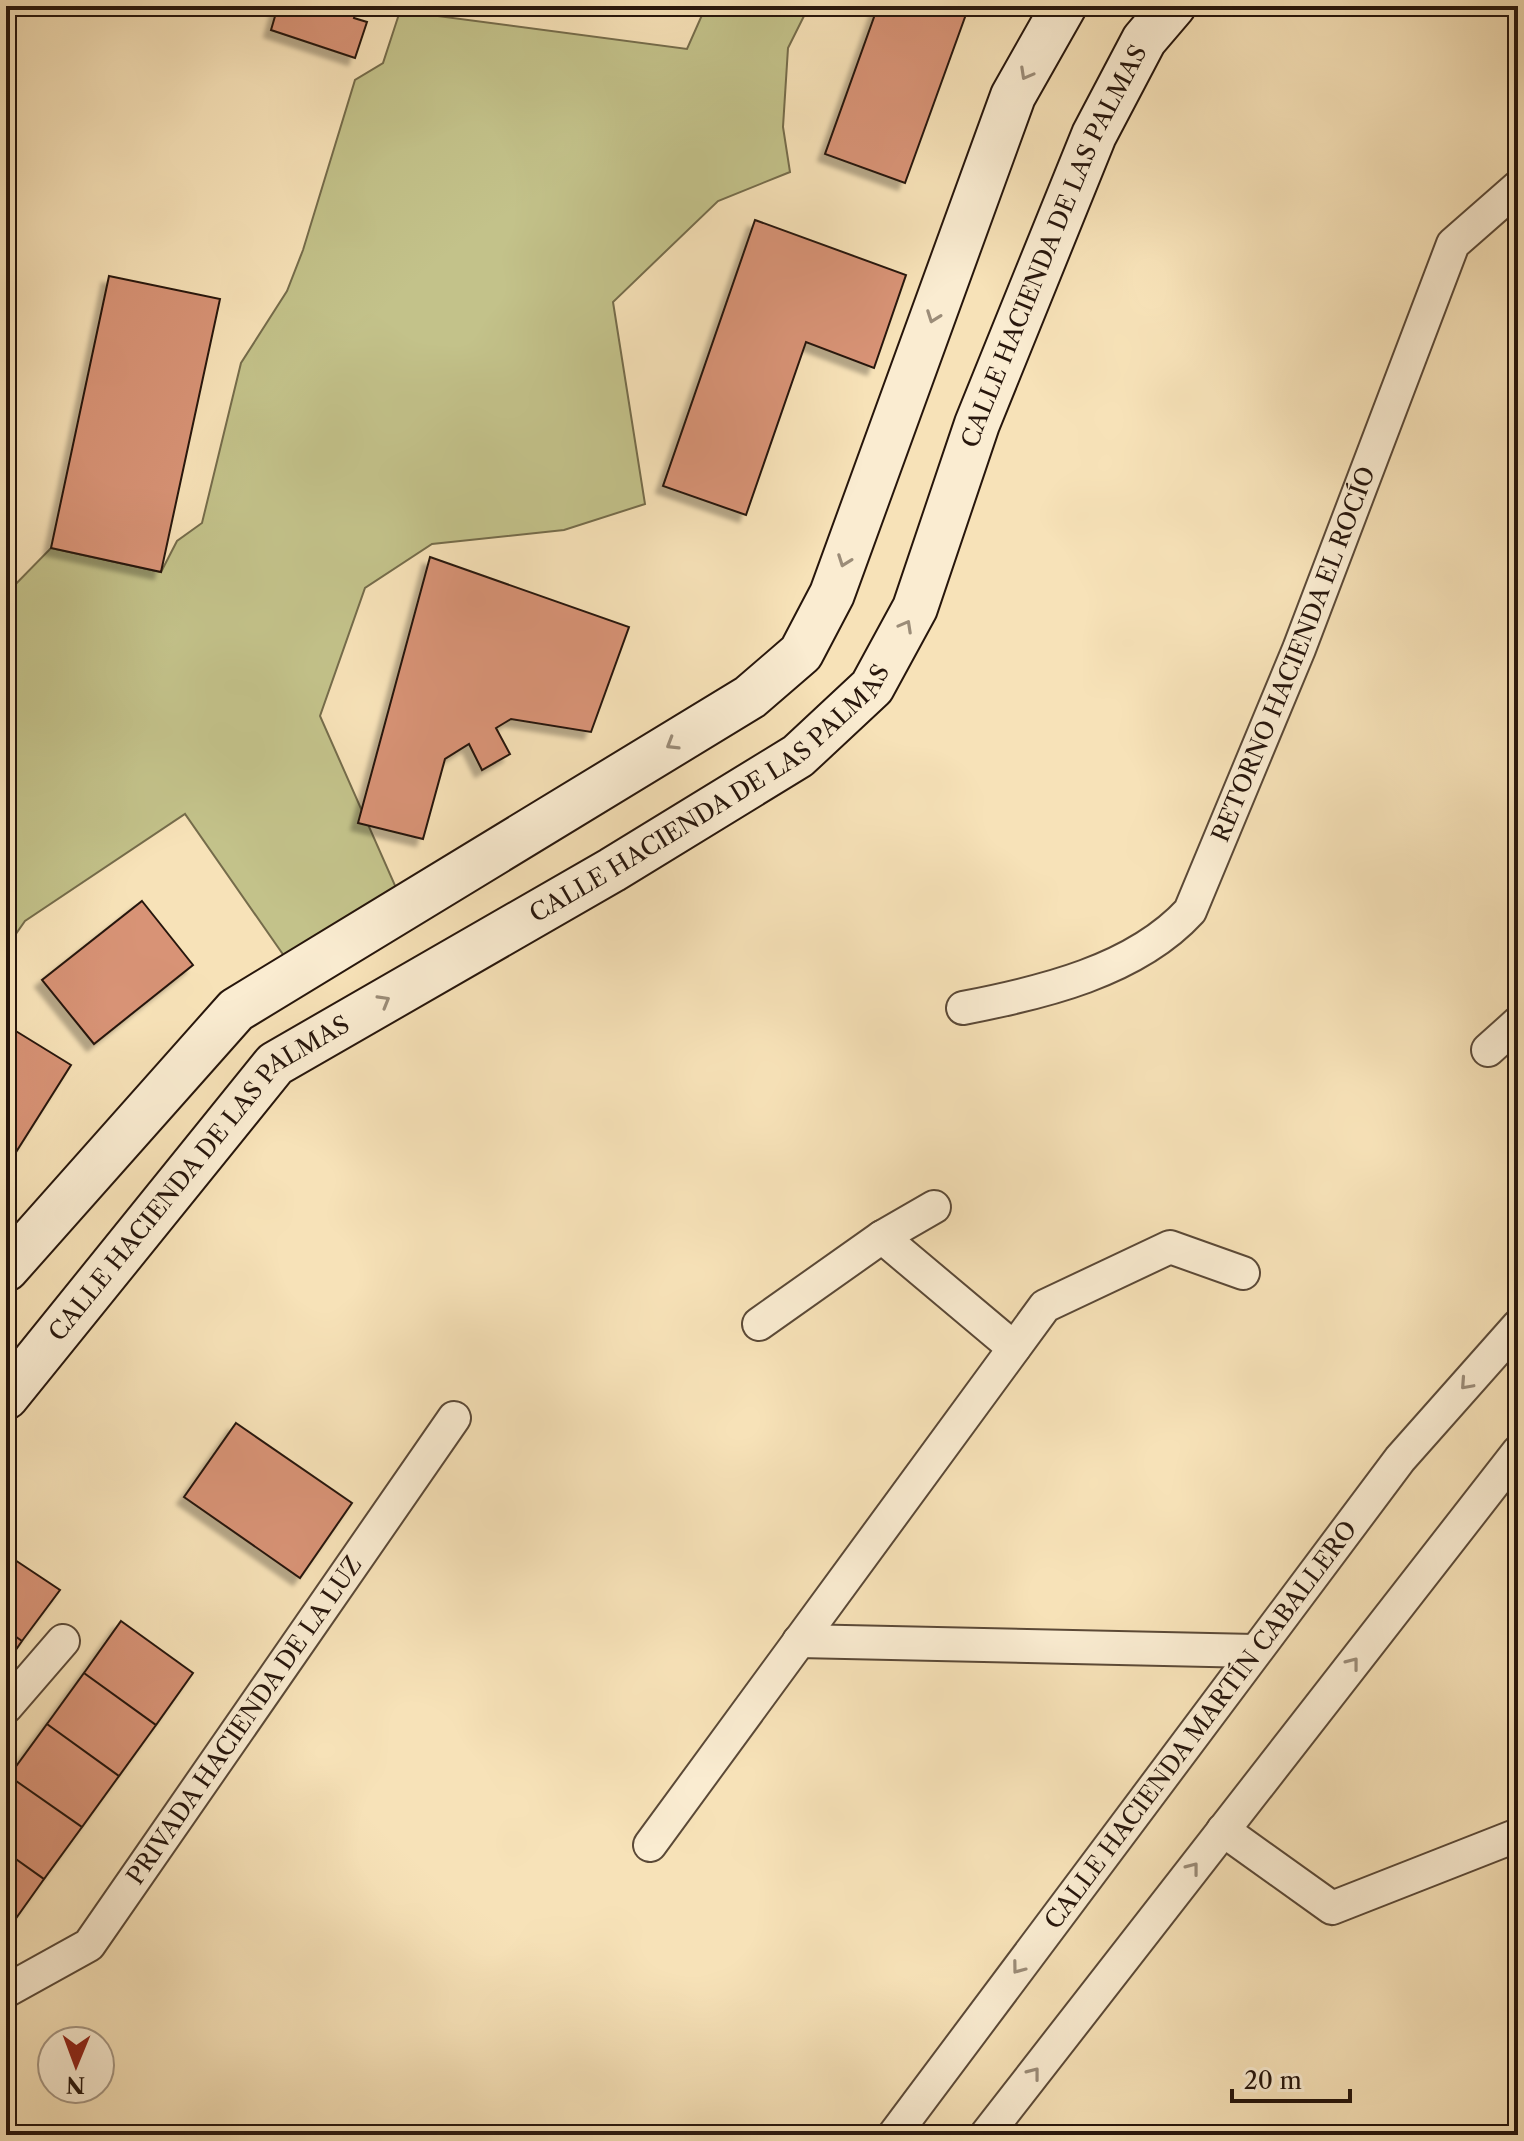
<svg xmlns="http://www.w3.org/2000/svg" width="1524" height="2141" viewBox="0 0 1524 2141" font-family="'Libre Caslon Text',serif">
<defs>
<filter id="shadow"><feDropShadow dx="-7" dy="7" stdDeviation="2" flood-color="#0004"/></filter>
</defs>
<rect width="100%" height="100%" fill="#f7e2b8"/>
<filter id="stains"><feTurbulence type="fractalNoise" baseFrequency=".0025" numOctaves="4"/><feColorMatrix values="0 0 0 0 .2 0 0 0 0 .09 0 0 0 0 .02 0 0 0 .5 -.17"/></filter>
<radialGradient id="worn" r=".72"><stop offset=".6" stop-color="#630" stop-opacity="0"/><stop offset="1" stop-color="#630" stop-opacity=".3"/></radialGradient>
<path fill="#c3c28a" stroke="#756c4b" stroke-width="2" d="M 706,6 L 809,6 L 788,48 L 783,127 L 790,172 L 718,201 L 613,302 L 645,504 L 564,530 L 432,544 L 365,588 L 320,716 L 401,899 L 289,963 L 185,814 L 25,921 L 6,948 L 6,594 L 51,548 L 161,572 L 177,541 L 202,523 L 241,363 L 287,291 L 303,250 L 355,80 L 383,63 L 400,11 L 687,49 Z"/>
<path fill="#d89376" stroke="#27160c" stroke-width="2" filter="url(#shadow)" d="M 278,6 L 358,6 L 354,18 L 367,22 L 355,58 L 271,30 Z
M 878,6 L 969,6 L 905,183 L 825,154 Z
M 755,220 L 906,275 L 874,368 L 806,342 L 746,515 L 663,486 Z
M 109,276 L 220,299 L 161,572 L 51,548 Z
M 430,557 L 629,627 L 591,732 L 511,719 L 496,728 L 510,754 L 482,770 L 469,744 L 445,759 L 423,839 L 358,823 Z
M 142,901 L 193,965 L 94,1044 L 42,980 Z
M 6,1025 L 71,1065 L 6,1168 Z
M 236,1423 L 352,1503 L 300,1578 L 184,1497 Z
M 6,1554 L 60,1590 L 22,1641 L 6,1630 Z
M 121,1621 L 193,1673 L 156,1725 L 84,1673 Z
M 6,1630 L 22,1641 L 6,1664 Z
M 84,1673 L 156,1725 L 119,1776 L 47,1724 Z
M 47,1724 L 119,1776 L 82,1827 L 9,1776 Z
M 9,1776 L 82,1827 L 44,1879 L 6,1852 L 6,1781 Z
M 6,1852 L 44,1879 L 7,1931 L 6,1930 Z"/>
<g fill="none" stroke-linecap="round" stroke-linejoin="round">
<defs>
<g id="minor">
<path id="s1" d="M 963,1008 C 1041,993 1135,971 1190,911 L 1299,649 L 1453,244 L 1518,187"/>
<path d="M 1488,1050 L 1518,1023"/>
<path d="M 882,1237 L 934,1207"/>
<path d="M 759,1324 L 882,1237 L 1014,1348"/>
<path d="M 799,1641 L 1255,1651"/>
<path d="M 6,1707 L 63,1641"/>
<path d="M 1223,1830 L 1332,1908 L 1518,1835"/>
<path d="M 650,1845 L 1045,1306 L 1170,1247 L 1243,1273"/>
<path id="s2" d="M 6,1991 L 89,1945 L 454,1418"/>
<path id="s3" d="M 894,2135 L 1400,1459 L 1518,1326"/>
<path d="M 986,2135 L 1518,1452"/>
</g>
<g id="secondary">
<path d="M 6,1269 L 236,1010 L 750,697 L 801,653 L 832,594 L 1013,96 L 1064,6"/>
<path id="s4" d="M 6,1397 L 275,1064 L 612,870 L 798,756 L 872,687 L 915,608 L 977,424 L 1094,135 L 1144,40 L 1173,6"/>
</g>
</defs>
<use href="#minor" stroke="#5b4937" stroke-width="36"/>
<use href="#secondary" stroke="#27160c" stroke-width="48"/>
<use href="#minor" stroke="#faecd1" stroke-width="32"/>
<use href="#secondary" stroke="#faecd1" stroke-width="44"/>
</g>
<defs><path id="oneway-chevron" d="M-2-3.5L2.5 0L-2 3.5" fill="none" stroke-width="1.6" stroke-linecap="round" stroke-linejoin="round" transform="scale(2)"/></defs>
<g stroke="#9b8c78">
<use href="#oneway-chevron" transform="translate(1026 74) rotate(119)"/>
<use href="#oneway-chevron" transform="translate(933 317) rotate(110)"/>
<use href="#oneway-chevron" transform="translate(844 561) rotate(110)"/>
<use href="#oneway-chevron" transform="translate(906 626) rotate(-61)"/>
<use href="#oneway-chevron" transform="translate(672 744) rotate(149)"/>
<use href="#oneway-chevron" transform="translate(384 1001) rotate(-30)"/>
<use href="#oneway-chevron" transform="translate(1466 1384) rotate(132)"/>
<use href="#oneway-chevron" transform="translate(1353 1663) rotate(-52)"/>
<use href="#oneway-chevron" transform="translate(1193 1868) rotate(-52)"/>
<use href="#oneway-chevron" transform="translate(1018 1968) rotate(127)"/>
<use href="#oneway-chevron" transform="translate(1034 2073) rotate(-52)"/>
</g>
<g text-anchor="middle" stroke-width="8" stroke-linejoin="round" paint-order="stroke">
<g font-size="24" fill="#27160c" stroke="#faecd1">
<text dy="8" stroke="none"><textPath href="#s4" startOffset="1614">CALLE HACIENDA DE LAS PALMAS</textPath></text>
<text dy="8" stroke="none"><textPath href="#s1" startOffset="528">RETORNO HACIENDA EL ROCÍO</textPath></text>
<text dy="8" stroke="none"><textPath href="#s4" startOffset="942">CALLE HACIENDA DE LAS PALMAS</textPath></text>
<text dy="8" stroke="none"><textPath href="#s4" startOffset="294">CALLE HACIENDA DE LAS PALMAS</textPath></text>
<text dy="8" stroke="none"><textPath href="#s2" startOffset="368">PRIVADA HACIENDA DE LA LUZ</textPath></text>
<text dy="8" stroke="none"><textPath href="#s3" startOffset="512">CALLE HACIENDA MARTÍN CABALLERO</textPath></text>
</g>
</g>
<rect width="1524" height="2141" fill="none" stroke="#f7e2b8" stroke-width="32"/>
<rect x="8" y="8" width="1508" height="2125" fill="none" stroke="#27160c" stroke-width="4"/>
<rect x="16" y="16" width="1492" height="2109" fill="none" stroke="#27160c" stroke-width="2"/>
<g transform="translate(76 2065) rotate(181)"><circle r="38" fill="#faecd1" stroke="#a69682" stroke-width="2"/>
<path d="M0-6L14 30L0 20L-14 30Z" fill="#8f2418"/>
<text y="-12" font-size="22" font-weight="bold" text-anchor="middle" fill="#27160c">N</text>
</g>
<path d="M1232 2089v12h118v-12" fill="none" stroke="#27160c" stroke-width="4"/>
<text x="1244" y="2089" font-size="24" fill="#27160c" stroke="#faecd1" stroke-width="6" paint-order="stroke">20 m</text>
<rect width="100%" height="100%" filter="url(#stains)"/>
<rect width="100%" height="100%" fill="url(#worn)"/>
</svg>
